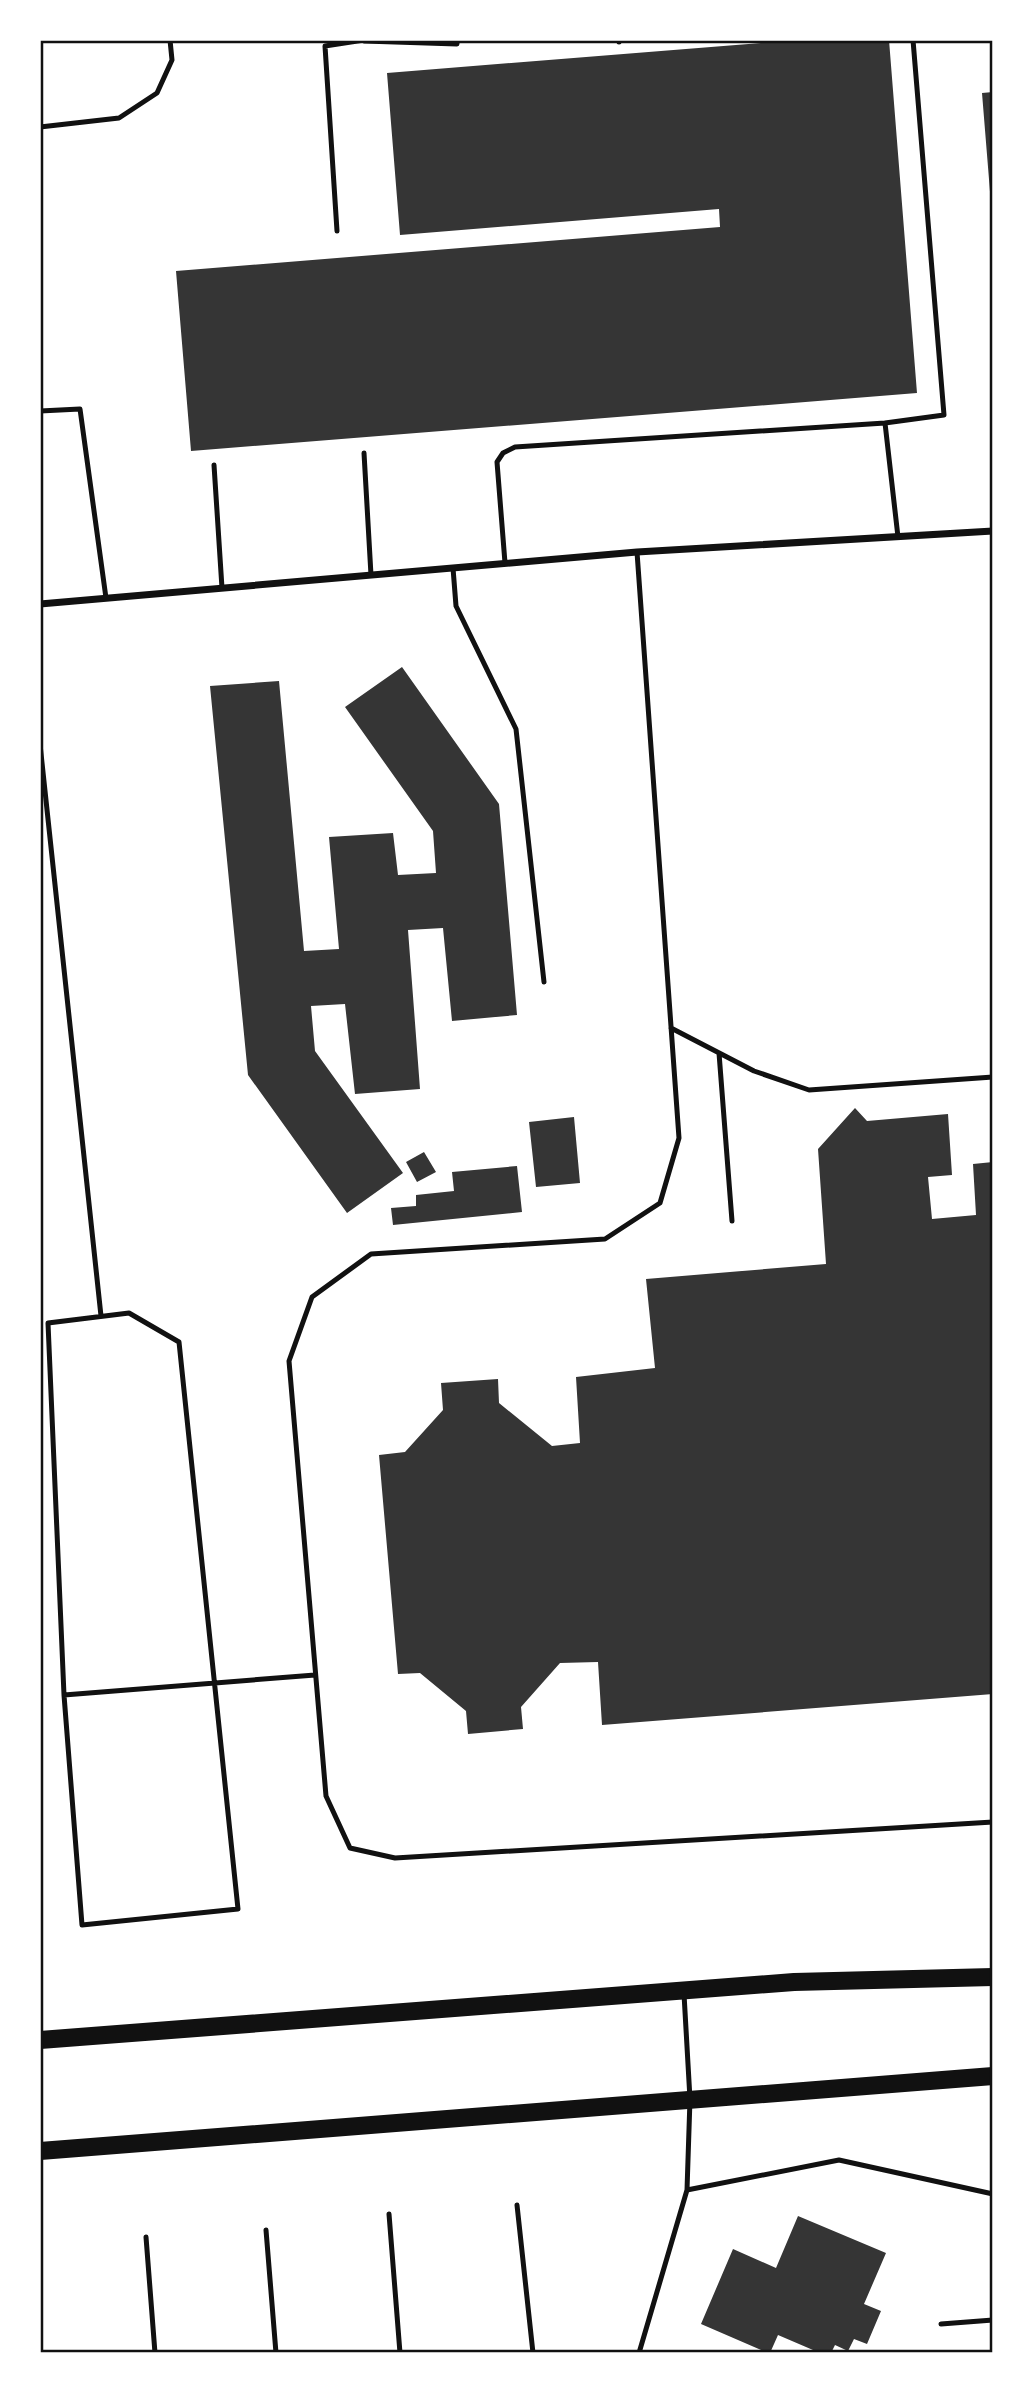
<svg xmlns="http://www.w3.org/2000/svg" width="1033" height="2393" viewBox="0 0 1033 2393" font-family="'Asap Condensed',sans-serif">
<rect width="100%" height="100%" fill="#fff"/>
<path fill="#353535" d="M 798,40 L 889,40 L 917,393 L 191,451 L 176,271 L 720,227 L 719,209 L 400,235 L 387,73 Z
M 993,92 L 993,204 L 991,204 L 982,93 Z
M 402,667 L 499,804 L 517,1015 L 452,1021 L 443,928 L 408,930 L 420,1089 L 355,1094 L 345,1004 L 311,1006 L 315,1051 L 403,1173 L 347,1213 L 248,1075 L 210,686 L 279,681 L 304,951 L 339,949 L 329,837 L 393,833 L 398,875 L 436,873 L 433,831 L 345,707 Z
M 855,1108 L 867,1121 L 948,1114 L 952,1175 L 928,1177 L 932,1219 L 976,1215 L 973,1164 L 993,1162 L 993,1694 L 602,1725 L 598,1662 L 560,1663 L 521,1707 L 523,1729 L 468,1734 L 466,1711 L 420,1673 L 398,1674 L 379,1455 L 405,1452 L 443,1410 L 441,1383 L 498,1379 L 499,1403 L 552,1446 L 580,1443 L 576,1377 L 655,1368 L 646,1279 L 826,1264 L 818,1149 Z
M 574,1117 L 580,1183 L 536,1187 L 529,1122 Z
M 424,1152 L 436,1172 L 417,1182 L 406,1162 Z
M 517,1166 L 522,1212 L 393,1225 L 391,1208 L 416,1206 L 416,1195 L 454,1191 L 452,1172 Z
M 798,2216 L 886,2253 L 864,2304 L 881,2311 L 867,2344 L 854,2339 L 848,2351 L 835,2345 L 831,2353 L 820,2353 L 778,2335 L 770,2353 L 768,2353 L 701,2324 L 733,2249 L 776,2268 Z"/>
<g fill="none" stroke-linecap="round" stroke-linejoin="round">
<path stroke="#111" stroke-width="5" d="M 619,40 L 619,42
M 364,41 L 457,44 L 457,40
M 40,127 L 119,118 L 157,93 L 172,60 L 170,40
M 337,231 L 325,46 L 364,40
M 40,411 L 80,409 L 106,598
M 885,423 L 944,415 L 913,40
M 364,453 L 371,575
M 214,465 L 222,588
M 637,552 L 679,1138 L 660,1203 L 605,1239 L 371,1254 L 312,1297 L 289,1361 L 326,1796 L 350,1848 L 395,1858 L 993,1822
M 505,563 L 497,462 L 503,453 L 515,447 L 885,423 L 898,537
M 453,568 L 456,606 L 516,729 L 544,982
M 40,744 L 101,1316
M 671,1028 L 754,1071 L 809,1090 L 993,1077
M 719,1053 L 732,1221
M 64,1695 L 48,1323 L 129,1313 L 179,1342 L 238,1909 L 82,1925 L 64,1695 L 315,1675
M 687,2190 L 839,2160 L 993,2194
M 517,2205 L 533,2353
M 389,2214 L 400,2353
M 266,2230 L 276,2353
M 146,2237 L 155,2353
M 941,2324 L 993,2320
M 639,2353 L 687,2190 L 690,2099 L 684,1994"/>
<path stroke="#111" stroke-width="7" d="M 40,604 L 637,552 L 993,531"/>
<path stroke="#111" stroke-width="18" d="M 40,2040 L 794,1982 L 993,1977
M 40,2151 L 993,2076"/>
</g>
<rect width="1033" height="2393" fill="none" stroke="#ffffff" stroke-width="84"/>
<rect x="42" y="42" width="949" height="2309" fill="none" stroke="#111" stroke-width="2.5"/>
</svg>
